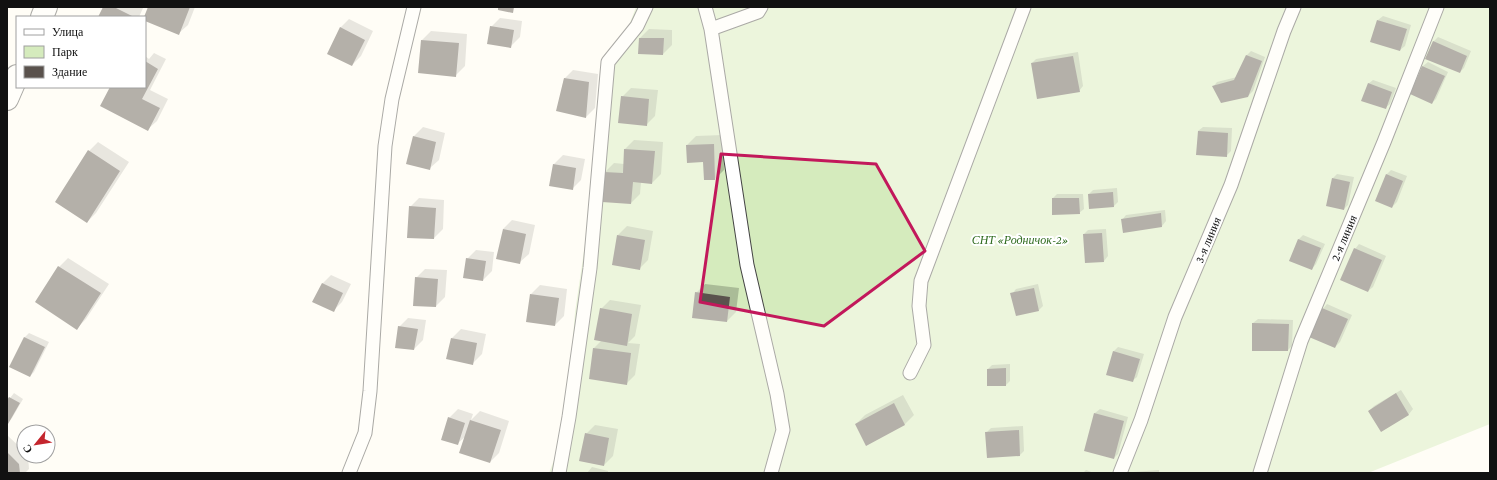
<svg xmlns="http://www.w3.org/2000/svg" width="1497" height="480" viewBox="0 0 1497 480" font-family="'Crimson Pro',serif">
<rect width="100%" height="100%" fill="#fffdf5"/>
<path fill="#d5ebbd" d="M 636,7 L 1490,7 L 1490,424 L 1368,473 L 549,473 L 566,429 L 575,312 L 610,76 Z"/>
<path fill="#0003" d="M 104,7 L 141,7 L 143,8 L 139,17 L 100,17 Z
M 149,7 L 195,7 L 188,25 L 179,33 Z
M 1383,16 L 1411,25 L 1405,46 L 1400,50 L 1378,20 Z
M 500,18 L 522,21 L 520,37 L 511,46 L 491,27 Z
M 349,19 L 373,31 L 361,56 L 352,65 L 340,28 Z
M 649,29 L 672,30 L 672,45 L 663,54 L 640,38 Z
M 431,31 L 467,34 L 465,66 L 456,75 L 422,40 Z
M 1438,37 L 1471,51 L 1464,68 L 1460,72 L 1433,42 Z
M 1251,51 L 1265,57 L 1253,91 L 1248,96 L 1213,87 L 1217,82 L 1237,77 L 1247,55 Z
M 1078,52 L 1083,86 L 1079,91 L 1032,63 L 1036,59 Z
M 154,53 L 166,59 L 150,90 L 168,99 L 157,121 L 148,129 L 111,87 L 145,87 L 145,56 L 149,59 Z
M 1428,62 L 1448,72 L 1436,99 L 1432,103 L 1411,93 L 1423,66 Z
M 573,70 L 598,74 L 595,108 L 586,117 L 557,110 L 564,79 Z
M 1373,80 L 1396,88 L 1390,104 L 1385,108 L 1368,84 Z
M 631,88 L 658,90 L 655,116 L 646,125 L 622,97 Z
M 423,127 L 445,133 L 439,160 L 430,168 L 414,136 Z
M 1203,127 L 1232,128 L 1231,151 L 1226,156 L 1198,131 Z
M 723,135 L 724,170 L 715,179 L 705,179 L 704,161 L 687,145 L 696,136 Z
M 634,140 L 663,142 L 661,174 L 652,183 L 641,182 L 640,194 L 631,203 L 605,172 L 614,163 L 624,164 L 625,149 Z
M 98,142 L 129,162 L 96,213 L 87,222 L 89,151 Z
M 563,155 L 585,159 L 581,180 L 572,189 L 554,164 Z
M 1391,170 L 1407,176 L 1397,202 L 1392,207 L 1376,200 L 1387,174 Z
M 1337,174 L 1354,177 L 1348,205 L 1344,209 L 1333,178 Z
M 1117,188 L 1118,202 L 1114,206 L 1089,194 L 1093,190 Z
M 1057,194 L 1083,194 L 1084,209 L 1079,213 L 1053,198 Z
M 419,198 L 444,200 L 443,229 L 434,238 L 410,207 Z
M 1165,210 L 1166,221 L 1162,226 L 1123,231 L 1122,220 L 1126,215 Z
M 512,220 L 535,225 L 529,254 L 520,262 L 503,229 Z
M 627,226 L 653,231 L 648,260 L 639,269 L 618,235 Z
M 1106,229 L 1108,256 L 1104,261 L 1084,234 L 1088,230 Z
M 1303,235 L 1325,244 L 1316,264 L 1312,269 L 1290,260 L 1299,239 Z
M 1359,244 L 1386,256 L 1373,287 L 1368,291 L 1355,249 Z
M 476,250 L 494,252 L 492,271 L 483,280 L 467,259 Z
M 68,258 L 109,284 L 86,319 L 77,328 L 36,302 L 59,267 Z
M 425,269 L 447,270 L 445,297 L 436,306 L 416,278 Z
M 331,275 L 351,284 L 342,302 L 333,311 L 322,284 Z
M 705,284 L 739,288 L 736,312 L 727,321 L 696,293 Z
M 1038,284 L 1043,306 L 1039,310 L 1012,294 L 1016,289 Z
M 540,285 L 567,289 L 564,316 L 555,325 L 531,294 Z
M 610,300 L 641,305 L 635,336 L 628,343 L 640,344 L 635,375 L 626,384 L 590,378 L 594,348 L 602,340 L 601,309 Z
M 1327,304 L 1352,315 L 1340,342 L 1335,347 L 1323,309 Z
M 408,318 L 426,320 L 423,340 L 414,349 L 399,327 Z
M 1258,319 L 1293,320 L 1292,346 L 1288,350 L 1253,350 L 1253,323 Z
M 461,329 L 486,334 L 482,354 L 473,363 L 452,338 Z
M 29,333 L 49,342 L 34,372 L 30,376 L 11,367 L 25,337 Z
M 1118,347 L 1144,354 L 1137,377 L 1132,381 L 1107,374 L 1114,351 Z
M 1010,364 L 1010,381 L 1006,385 L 988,369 L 992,365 Z
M 1401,390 L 1413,409 L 1409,414 L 1382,431 L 1369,411 L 1374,406 Z
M 14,393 L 23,399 L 12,418 L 8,423 L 7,402 Z
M 903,395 L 914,415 L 905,424 L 867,445 L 856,424 L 865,415 Z
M 458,409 L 473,414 L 471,420 L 480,411 L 509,421 L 499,453 L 490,462 L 466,436 L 457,444 L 449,418 Z
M 1100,409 L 1128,417 L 1118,454 L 1114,458 L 1095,413 Z
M 595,425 L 618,429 L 613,456 L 604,465 L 586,434 Z
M 1023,426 L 1024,451 L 1020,455 L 986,433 L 991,428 Z
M 7,435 L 24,451 L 24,456 L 28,456 L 29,469 L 25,473 L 7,473 Z
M 592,467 L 608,471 L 608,473 L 587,473 Z
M 1086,470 L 1094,473 L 1083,473 Z
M 1159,470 L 1159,473 L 1132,473 L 1133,472 Z"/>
<path fill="#5a524d" d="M 103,7 L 114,7 L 134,17 L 98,17 Z
M 148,7 L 190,7 L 179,35 L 145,21 L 144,17 Z
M 498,7 L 514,7 L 513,13 L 498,10 Z
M 1377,20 L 1407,29 L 1400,51 L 1370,42 Z
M 490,26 L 514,30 L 511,48 L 487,44 Z
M 340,27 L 365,40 L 352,66 L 327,54 Z
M 639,38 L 664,38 L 663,55 L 638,54 Z
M 421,40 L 459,43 L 456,77 L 418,73 Z
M 1433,41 L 1467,56 L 1460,73 L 1425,59 Z
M 1246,55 L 1262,61 L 1248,97 L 1221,103 L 1212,86 L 1234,80 Z
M 1073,56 L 1080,92 L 1037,99 L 1031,63 Z
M 145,61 L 158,69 L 142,99 L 160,108 L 148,131 L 100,106 L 110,87 L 145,87 Z
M 1422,66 L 1445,76 L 1432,104 L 1410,94 Z
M 564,78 L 589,82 L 586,118 L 556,111 Z
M 1368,83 L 1392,92 L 1386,109 L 1361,101 Z
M 621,96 L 649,99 L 647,126 L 618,123 Z
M 1198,131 L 1228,133 L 1227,157 L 1196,155 Z
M 413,136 L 436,142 L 430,170 L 406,164 Z
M 714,144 L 715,180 L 704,180 L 703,162 L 687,163 L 686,145 Z
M 624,149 L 655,151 L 652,184 L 633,182 L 631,204 L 602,202 L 604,172 L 623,173 Z
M 88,150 L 120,171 L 87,223 L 55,202 Z
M 553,164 L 576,168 L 573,190 L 549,186 Z
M 1386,174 L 1403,181 L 1392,208 L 1375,201 Z
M 1332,178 L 1350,182 L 1344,210 L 1326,206 Z
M 1113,192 L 1114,207 L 1089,209 L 1088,194 Z
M 1052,198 L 1079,198 L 1080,214 L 1052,215 Z
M 409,206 L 436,208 L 434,239 L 407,238 Z
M 1161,213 L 1162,227 L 1123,233 L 1121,219 Z
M 503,229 L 526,234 L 520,264 L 496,259 Z
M 1102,233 L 1104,262 L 1085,263 L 1083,234 Z
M 617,235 L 645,240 L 640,270 L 612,265 Z
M 1298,239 L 1321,248 L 1312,270 L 1289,261 Z
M 1354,248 L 1382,260 L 1368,292 L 1340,280 Z
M 466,258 L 486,261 L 483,281 L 463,278 Z
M 58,266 L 101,293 L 77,330 L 35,302 Z
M 415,277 L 438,279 L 436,307 L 413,306 Z
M 322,283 L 343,293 L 334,312 L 312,302 Z
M 1034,288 L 1039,311 L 1016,316 L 1010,293 Z
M 695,292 L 730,297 L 727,322 L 692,318 Z
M 530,294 L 559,298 L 555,326 L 526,322 Z
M 600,308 L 632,314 L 627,346 L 594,340 Z
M 1322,308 L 1348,319 L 1335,348 L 1309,337 Z
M 1252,323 L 1289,324 L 1288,351 L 1252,351 Z
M 398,326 L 418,329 L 414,350 L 395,348 Z
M 24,337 L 45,347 L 30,377 L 9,367 Z
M 451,338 L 477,343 L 473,365 L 446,359 Z
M 593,348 L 631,353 L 627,385 L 589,379 Z
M 1113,351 L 1140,359 L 1133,382 L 1106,375 Z
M 1006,368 L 1006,386 L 987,386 L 987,369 Z
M 1396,393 L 1409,415 L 1381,432 L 1368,411 Z
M 9,397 L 20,403 L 8,424 L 7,423 L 7,400 Z
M 894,403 L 905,425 L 866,446 L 855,424 Z
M 1094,413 L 1124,421 L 1114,459 L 1084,451 Z
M 448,417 L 465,423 L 458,445 L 441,440 Z
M 470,420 L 501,430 L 490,463 L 459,453 Z
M 1019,430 L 1020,456 L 987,458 L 985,432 Z
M 585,433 L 609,438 L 604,466 L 579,461 Z
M 7,452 L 19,464 L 20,473 L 7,473 Z"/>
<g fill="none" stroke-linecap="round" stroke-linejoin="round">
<defs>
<path id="lane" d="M 705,7 L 711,29
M 761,7 L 758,12 L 711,29 L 747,265 L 777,394 L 783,430 L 771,473
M 910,373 L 924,345 L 919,306 L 921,281 L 1024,7
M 349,473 L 365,433 L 370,391 L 385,146 L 392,99 L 414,7
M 559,473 L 569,417 L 590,268 L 608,62 L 637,26 L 646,7
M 1120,473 L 1141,420 L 1175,317 L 1231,185 L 1284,31 L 1294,7
M 1260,473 L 1301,341 L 1384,142 L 1437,7"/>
<path id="street" d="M 42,17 L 46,7
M 7,99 L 17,76"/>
</defs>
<use href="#lane" stroke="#444" stroke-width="15"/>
<use href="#street" stroke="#444" stroke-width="24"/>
<use href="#lane" stroke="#fff" stroke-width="13"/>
<use href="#street" stroke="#fff" stroke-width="22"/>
</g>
<path d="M0 0H1497V480H0ZM 721,154 L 876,164 L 925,251 L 824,326 L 700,302 Z" fill="#fffdf5" fill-opacity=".55" fill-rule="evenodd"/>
<path fill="none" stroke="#c2185b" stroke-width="3" stroke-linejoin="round" d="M 721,154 L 876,164 L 925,251 L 824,326 L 700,302 Z"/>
<g text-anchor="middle" stroke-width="4" stroke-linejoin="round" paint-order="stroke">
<g font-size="12" fill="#111" stroke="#fff">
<text transform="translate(1344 238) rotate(-67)" y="4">2-я линия</text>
<text transform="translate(1208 240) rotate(-67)" y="4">3-я линия</text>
</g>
<g font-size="12" font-style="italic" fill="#2f6b1f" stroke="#fff">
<text x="1020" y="244">СНТ «Родничок-2»</text>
</g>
</g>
<rect width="1497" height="480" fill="none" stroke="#111111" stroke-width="16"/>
<rect x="16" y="16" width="130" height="72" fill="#ffffff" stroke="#a0a0a0"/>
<rect x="24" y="29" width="20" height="6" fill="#ffffff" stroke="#a0a0a0"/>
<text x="52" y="36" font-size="12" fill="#111111">Улица</text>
<rect x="24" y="46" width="20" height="12" fill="#d5ebbd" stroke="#a0a0a0"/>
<text x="52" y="56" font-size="12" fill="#111111">Парк</text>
<rect x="24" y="66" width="20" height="12" fill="#5a524d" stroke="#a0a0a0"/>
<text x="52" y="76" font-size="12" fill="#111111">Здание</text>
<g transform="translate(36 444) rotate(240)"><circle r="19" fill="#ffffff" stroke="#a0a0a0"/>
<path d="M0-3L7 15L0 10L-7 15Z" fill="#c4262e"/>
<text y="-6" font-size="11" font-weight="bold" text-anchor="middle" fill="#111111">С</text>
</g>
</svg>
